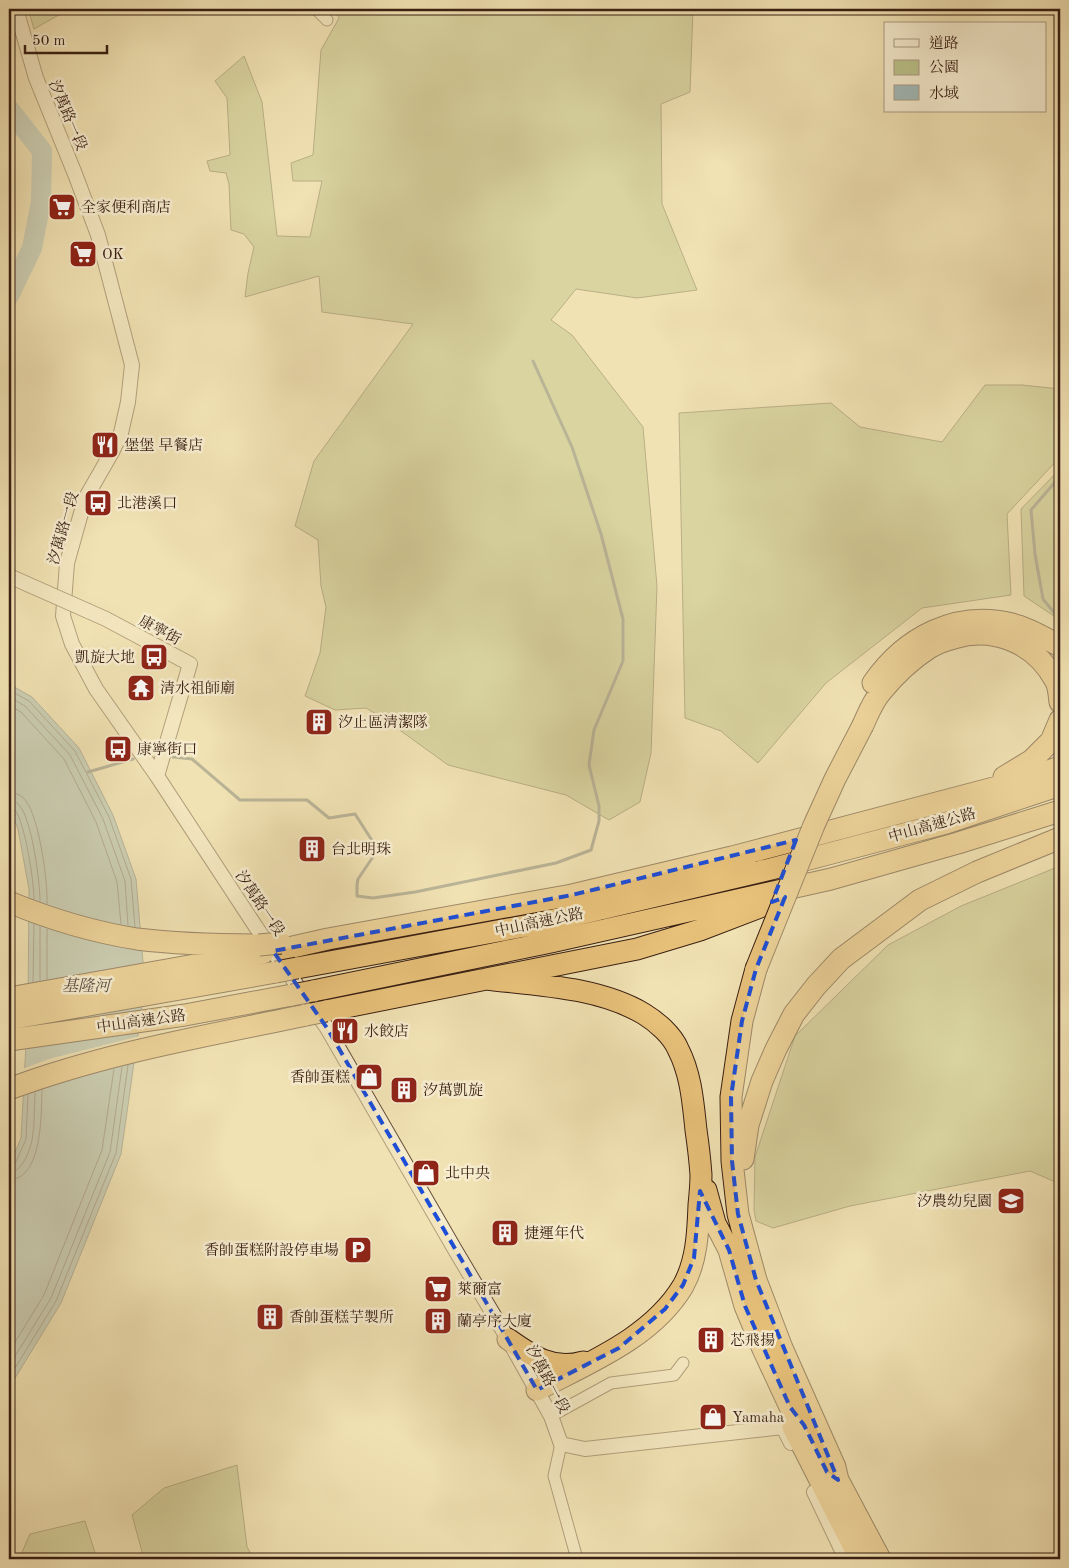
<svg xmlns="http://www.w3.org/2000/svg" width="1069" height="1568" viewBox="0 0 1069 1568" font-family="'Old Standard TT','Noto Serif TC',serif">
<rect width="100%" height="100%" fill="#f1e2b3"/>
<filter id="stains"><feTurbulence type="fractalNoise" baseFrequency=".004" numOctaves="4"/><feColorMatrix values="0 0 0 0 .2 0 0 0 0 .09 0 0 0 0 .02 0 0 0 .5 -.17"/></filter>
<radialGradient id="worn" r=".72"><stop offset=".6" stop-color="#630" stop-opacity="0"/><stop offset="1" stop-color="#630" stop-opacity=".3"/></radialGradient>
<path fill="#bcc38b" stroke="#7a714f" d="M 28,9 L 65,9 L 64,12 L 34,29 Z
M 335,9 L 693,9 L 690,92 L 661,104 L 662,204 L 697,290 L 637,298 L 576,289 L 551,320 L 572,335 L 643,427 L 657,586 L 651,753 L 640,802 L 609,820 L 566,795 L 448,765 L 383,718 L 366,708 L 335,710 L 305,696 L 320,653 L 326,607 L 321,586 L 318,540 L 295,526 L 314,461 L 413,324 L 322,312 L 319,276 L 245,297 L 248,273 L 254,247 L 244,234 L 231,230 L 229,184 L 226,173 L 210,171 L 207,161 L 230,155 L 227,98 L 215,81 L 244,56 L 262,102 L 277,236 L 310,237 L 322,181 L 293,181 L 291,163 L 313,155 L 321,50 L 339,18 Z
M 985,385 L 1022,385 L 1060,389 L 1060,457 L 1007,514 L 1011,595 L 922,608 L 826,683 L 758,763 L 721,731 L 685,718 L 679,413 L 831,403 L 860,427 L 942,442 Z
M 1060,469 L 1060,620 L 1024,596 L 1021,509 Z
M 1060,866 L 1060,1184 L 1030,1171 L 850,1206 L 773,1228 L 756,1221 L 754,1210 L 755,1157 L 795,1036 L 888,945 L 961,906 Z
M 237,1465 L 247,1547 L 254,1559 L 144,1559 L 132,1515 L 164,1488 Z
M 85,1521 L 97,1559 L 19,1559 L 30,1534 Z"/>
<path fill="#a2bab9" stroke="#787c77" d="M 9,684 L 32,697 L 79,748 L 113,815 L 136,879 L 145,986 L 121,1154 L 61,1303 L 9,1388 L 9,1167 L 21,1138 L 28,1007 L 29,889 L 18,829 L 9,806 Z"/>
<path fill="#f1e2b3" d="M 140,1036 L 138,1051 L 22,1086 L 22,1069 L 49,1059 Z"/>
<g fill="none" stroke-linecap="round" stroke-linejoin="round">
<path stroke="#6e6c66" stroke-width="1" d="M 9,690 L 29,701 L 75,751 L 109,817 L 131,879 L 135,927
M 9,697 L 25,706 L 70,755 L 103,819 L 125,881 L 128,925
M 9,705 L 21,712 L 64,759 L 96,822 L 117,882 L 121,924
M 9,793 C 16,793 22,795 26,801 C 39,818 48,881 47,904
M 9,800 C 13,801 16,801 19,805 C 32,819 40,882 40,901
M 9,807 C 12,807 13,806 15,810 C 25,823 34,881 34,899
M 47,979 L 47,929
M 40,981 L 40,926
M 33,982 L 34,924
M 9,1167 L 13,1166 L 15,1164 L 26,1139 L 28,1095
M 9,1173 C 22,1172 30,1151 32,1140 C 35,1125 34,1108 35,1093
M 9,1180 C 43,1179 41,1114 42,1090
M 9,1352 L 44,1295 L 102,1150 L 114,1069
M 9,1366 L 51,1298 L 110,1152 L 122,1067
M 9,1378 L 56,1301 L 116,1153 L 128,1065"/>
<path stroke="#787c77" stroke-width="3" d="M 1060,474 L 1056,481 L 1031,510 L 1035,554 L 1043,599 L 1060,620
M 173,757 L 192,759 L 240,800 L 307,800 L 329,818 L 355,814 L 373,842 L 377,851 L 358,879 L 357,885 L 357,896 L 373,898 L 415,892 L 556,863 L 591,850 L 599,821 L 599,806 L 589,765 L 594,730 L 623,661 L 623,619 L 601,534 L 572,447 L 533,361
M 88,772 L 133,759"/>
<path stroke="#a2bab9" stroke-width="20" d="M 9,109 L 42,151 L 41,202 L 32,248 L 9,296"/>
<defs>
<path id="minor" d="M 316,9 L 327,20
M 551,1416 L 611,1383 L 674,1375 L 683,1363
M 561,1444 L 554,1476 L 577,1559"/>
<path id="tertiary" d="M 16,9 L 36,78 L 75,174 L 98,235 L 132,365 L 128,402 L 121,433 L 112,452 L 85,499 L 67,563 L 63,616 L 72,644 L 96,689 L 157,776 L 256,927 L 327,1028 L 454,1248 L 508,1339 L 551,1416 L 561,1444 L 585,1449 L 783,1427 L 791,1443
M 88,611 L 106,619 L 190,664 L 157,776
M 814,1492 L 846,1559"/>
<path id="motorway" d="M 873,683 C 905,637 956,610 1012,624 C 1029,628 1045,638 1060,646
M 863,725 C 868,714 873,701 881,692 C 894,676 912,659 929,648 C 937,643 946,640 954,638 C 994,626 1035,643 1055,680 C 1059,686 1059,695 1060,702
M 1004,777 L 1032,760 L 1051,741 L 1060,720
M 9,902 C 50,919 93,932 137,939 C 177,944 218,945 259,945
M 284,949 L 328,939 L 572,895 L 732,857 L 1020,781 L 1060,767
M 297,968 L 541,923 L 771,869 L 946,823 L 1060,785
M 756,969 L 742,1021 L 731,1097 L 732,1161 L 738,1214 L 756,1280 L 782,1348 L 835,1467 L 838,1480 L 880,1559
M 486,979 C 537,985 599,987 644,1014 C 657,1022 672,1035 678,1049 C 691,1074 693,1102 696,1130 C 698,1144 700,1160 701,1175 C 701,1185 700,1195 699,1205 C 698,1232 697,1261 683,1286 C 652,1338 588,1363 537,1390
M 313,991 L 551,942 L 831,879 L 958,843 L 1060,811
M 9,998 L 263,953
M 326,1011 L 637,949 L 700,930 L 765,905
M 9,1019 L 276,972
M 9,1040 L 185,1015 L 292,995
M 9,1089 C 105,1053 206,1036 306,1015
M 743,1159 L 748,1125 L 762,1081 L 776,1049 L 794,1014 L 816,986 L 841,959 L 920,900 L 977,872 L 1060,838
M 706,1190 L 715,1223 L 729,1250 L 745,1306 L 763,1349 L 790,1407 L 804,1425 L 810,1437
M 508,1339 C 532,1356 553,1371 583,1362
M 793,1427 L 860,1559"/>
</defs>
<use href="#minor" stroke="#67503b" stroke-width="13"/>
<use href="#tertiary" stroke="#67503b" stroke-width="16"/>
<use href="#motorway" stroke="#391f13" stroke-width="23"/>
<use href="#minor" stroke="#f6ecce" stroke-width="11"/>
<use href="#tertiary" stroke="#f6ecce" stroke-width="14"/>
<use href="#motorway" stroke="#e8c17a" stroke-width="21"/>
<defs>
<path id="tertiary-bridge" d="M 9,576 L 88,611"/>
<path id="motorway-bridge" d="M 259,945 L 281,943
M 756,969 L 814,825 L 835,779 L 863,725
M 276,972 L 297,968
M 292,995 L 313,991
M 306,1015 L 326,1011"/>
</defs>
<use href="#tertiary-bridge" stroke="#67503b" stroke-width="16" stroke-linecap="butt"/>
<use href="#motorway-bridge" stroke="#391f13" stroke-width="23" stroke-linecap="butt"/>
<use href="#tertiary-bridge" stroke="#f6ecce" stroke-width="14"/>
<use href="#motorway-bridge" stroke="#e8c17a" stroke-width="21"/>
</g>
<path d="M0 0H1069V1568H0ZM 796,840 L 772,902 L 785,897 L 756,969 L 742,1021 L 731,1097 L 732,1161 L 738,1214 L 756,1280 L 838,1480 L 827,1472 L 804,1425 L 790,1407 L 745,1306 L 729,1250 L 700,1191 L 694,1258 L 683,1285 L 665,1309 L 619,1348 L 537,1390 L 327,1028 L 273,951 L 572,895 Z" fill="#f1e2b3" fill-opacity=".55" fill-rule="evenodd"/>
<path fill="none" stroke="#1d4ed8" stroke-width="4" stroke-dasharray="10 6" stroke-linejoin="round" d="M 796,840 L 772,902 L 785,897 L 756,969 L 742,1021 L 731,1097 L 732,1161 L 738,1214 L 756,1280 L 838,1480 L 827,1472 L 804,1425 L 790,1407 L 745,1306 L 729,1250 L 700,1191 L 694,1258 L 683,1285 L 665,1309 L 619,1348 L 537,1390 L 327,1028 L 273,951 L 572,895 Z"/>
<defs>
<symbol id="supermarket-square" viewBox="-11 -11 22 22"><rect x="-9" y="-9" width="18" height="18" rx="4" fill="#8f2418" stroke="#f6ecce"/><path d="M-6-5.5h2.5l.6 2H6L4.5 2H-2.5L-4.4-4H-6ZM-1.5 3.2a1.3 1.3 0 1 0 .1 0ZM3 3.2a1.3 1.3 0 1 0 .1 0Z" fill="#fff"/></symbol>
<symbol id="restaurant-square" viewBox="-11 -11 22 22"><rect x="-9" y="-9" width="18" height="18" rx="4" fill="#8f2418" stroke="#f6ecce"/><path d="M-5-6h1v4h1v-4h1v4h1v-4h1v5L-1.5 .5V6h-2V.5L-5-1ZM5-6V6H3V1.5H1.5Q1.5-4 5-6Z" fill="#fff"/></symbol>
<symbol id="bus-square" viewBox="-11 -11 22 22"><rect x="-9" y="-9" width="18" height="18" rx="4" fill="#8f2418" stroke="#f6ecce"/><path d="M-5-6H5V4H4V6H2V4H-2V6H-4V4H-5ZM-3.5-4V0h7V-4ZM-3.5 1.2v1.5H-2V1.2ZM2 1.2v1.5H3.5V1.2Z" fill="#fff"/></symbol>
<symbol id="temple-square" viewBox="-11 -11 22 22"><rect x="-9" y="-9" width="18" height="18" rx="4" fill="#8f2418" stroke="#f6ecce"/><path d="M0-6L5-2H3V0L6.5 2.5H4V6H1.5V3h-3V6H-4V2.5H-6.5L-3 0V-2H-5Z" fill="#fff"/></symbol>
<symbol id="building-square" viewBox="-11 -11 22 22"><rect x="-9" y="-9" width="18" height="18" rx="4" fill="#8f2418" stroke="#f6ecce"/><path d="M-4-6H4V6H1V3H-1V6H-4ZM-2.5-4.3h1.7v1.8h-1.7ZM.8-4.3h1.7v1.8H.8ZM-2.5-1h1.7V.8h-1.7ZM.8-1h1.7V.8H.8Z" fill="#fff"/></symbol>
<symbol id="shop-square" viewBox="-11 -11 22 22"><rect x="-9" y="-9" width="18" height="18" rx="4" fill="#8f2418" stroke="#f6ecce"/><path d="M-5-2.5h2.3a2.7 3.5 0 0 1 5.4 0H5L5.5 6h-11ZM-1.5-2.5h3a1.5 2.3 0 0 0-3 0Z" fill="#fff"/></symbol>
<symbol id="school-square" viewBox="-11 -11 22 22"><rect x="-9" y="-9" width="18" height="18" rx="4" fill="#8f2418" stroke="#f6ecce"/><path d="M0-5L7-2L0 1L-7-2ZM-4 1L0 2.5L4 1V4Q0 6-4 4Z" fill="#fff"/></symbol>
<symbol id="parking-square" viewBox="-11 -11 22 22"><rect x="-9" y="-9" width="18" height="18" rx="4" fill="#8f2418" stroke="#f6ecce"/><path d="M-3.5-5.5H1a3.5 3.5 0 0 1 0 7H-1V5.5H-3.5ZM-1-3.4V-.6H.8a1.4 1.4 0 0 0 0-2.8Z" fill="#fff"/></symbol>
</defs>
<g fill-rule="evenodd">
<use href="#supermarket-square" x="46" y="191" width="32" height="32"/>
<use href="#supermarket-square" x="67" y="238" width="32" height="32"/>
<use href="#restaurant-square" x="89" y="429" width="32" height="32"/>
<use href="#bus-square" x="82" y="487" width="32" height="32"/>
<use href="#bus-square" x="138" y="641" width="32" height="32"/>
<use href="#temple-square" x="125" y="672" width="32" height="32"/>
<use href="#building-square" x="303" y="706" width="32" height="32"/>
<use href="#bus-square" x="102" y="733" width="32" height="32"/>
<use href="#building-square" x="296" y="833" width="32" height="32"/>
<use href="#restaurant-square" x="329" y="1015" width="32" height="32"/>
<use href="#shop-square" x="353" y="1061" width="32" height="32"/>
<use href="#building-square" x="388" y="1074" width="32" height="32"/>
<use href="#shop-square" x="410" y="1157" width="32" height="32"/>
<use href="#school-square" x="995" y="1185" width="32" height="32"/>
<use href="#building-square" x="489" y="1217" width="32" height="32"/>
<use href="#parking-square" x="342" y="1234" width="32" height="32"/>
<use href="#supermarket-square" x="422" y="1273" width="32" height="32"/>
<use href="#building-square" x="254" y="1301" width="32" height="32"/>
<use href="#building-square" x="422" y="1305" width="32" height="32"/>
<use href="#building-square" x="695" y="1324" width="32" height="32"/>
<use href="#shop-square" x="697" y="1401" width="32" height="32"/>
</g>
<g text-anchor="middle" stroke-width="5" stroke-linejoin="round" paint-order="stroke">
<g font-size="15" fill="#391f13" stroke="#f6ecce">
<text transform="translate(68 115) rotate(67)" y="5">汐萬路一段</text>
<text transform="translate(63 528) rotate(-74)" y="5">汐萬路一段</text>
<text transform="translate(160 630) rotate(28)" y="5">康寧街</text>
<text transform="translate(932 825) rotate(-16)" y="5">中山高速公路</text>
<text transform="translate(260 903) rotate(56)" y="5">汐萬路一段</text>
<text transform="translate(539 922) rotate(-12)" y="5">中山高速公路</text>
<text transform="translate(141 1021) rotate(-8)" y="5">中山高速公路</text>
<text transform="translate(548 1379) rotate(62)" y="5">汐萬路一段</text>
</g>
<g font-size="15" fill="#391f13" stroke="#f6ecce" text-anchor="start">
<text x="81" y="212">全家便利商店</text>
<text x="102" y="259">OK</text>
<text x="124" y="450">堡堡 早餐店</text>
<text x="117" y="508">北港溪口</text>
<text x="135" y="662" text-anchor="end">凱旋大地</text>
<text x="160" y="693">清水祖師廟</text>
<text x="338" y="727">汐止區清潔隊</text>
<text x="137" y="754">康寧街口</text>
<text x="331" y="854">台北明珠</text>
<text x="364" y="1036">水餃店</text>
<text x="350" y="1082" text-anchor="end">香帥蛋糕</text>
<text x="423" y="1095">汐萬凱旋</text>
<text x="445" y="1178">北中央</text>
<text x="992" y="1206" text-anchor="end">汐農幼兒園</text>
<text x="524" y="1238">捷運年代</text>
<text x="339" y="1255" text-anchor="end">香帥蛋糕附設停車場</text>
<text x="457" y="1294">萊爾富</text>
<text x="289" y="1322">香帥蛋糕芋製所</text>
<text x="457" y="1326">蘭亭序大廈</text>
<text x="730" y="1345">芯飛揚</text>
<text x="732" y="1422">Yamaha</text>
</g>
<g font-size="16" font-style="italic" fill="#584e45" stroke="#f6ecce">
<text x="86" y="991">基隆河</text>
</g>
</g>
<rect width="1069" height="1568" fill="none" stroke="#f1e2b3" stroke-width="30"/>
<rect x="10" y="10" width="1049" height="1548" fill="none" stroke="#391f13" stroke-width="2.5"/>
<rect x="15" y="15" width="1039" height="1538" fill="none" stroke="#391f13"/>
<rect x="884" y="22" width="162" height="90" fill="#f6ecce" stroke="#aa9a83"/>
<rect x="894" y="39" width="25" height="8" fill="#f6ecce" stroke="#aa9a83"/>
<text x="929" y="48" font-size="15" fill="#391f13">道路</text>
<rect x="894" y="60" width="25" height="15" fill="#bcc38b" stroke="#aa9a83"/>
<text x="929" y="72" font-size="15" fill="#391f13">公園</text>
<rect x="894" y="85" width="25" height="15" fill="#a2bab9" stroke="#aa9a83"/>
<text x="929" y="98" font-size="15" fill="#391f13">水域</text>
<path d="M25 45v8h82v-8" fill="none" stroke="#391f13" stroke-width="2.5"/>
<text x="32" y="45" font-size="15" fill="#391f13" stroke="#f6ecce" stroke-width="4" paint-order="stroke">50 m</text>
<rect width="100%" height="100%" filter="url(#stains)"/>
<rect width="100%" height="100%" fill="url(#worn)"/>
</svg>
